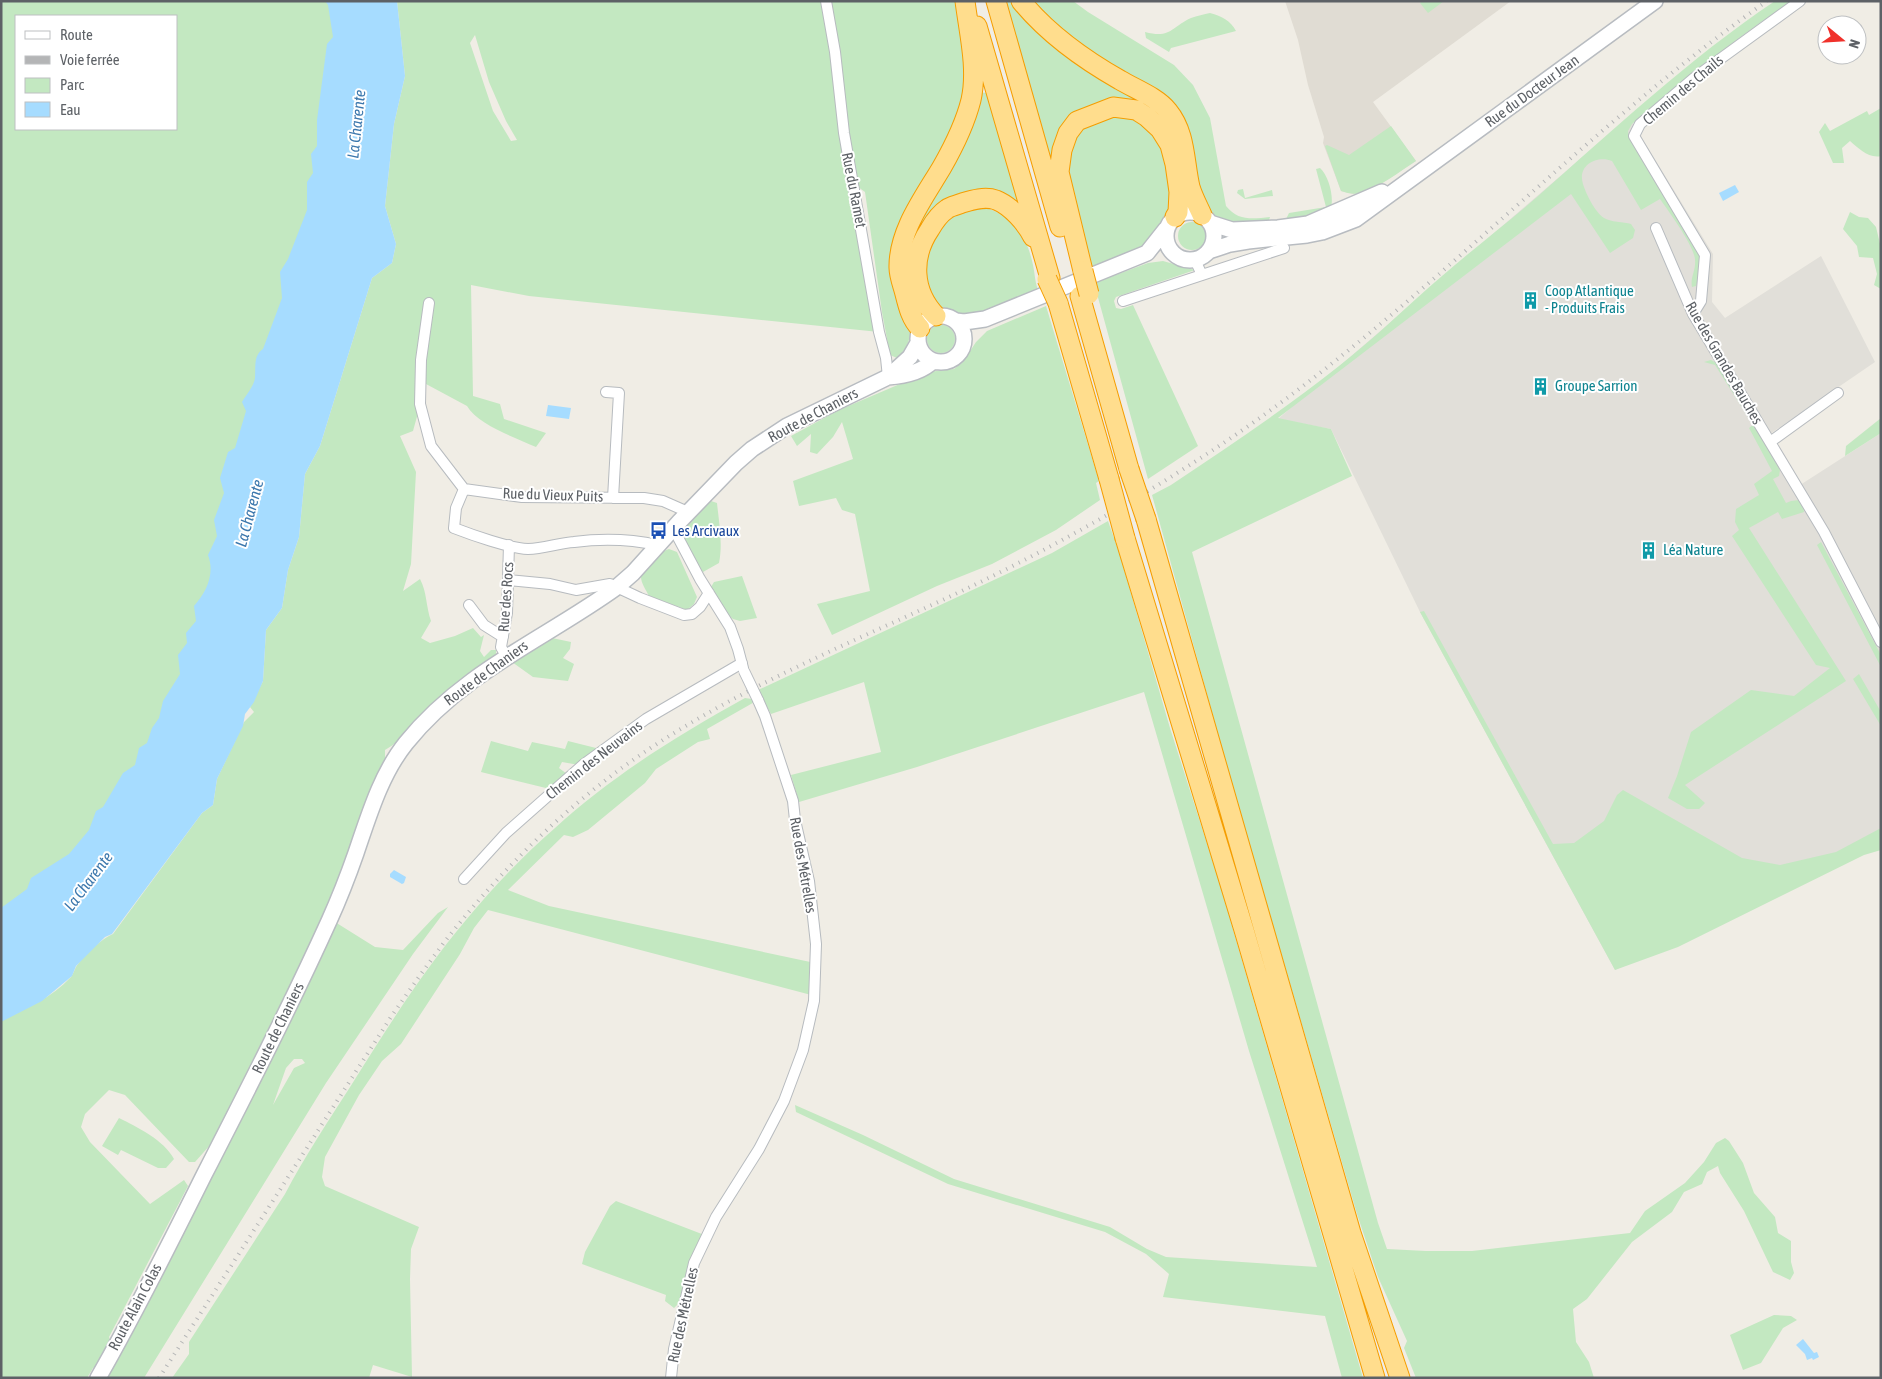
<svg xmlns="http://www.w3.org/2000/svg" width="1882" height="1379" viewBox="0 0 1882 1379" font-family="'Asap Condensed',sans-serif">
<rect width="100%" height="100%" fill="#f0ede5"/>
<path fill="#e1dfd9" d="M 1629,117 L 1713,254 L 1712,302 L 1725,318 L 1821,256 L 1875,362 L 1767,436 L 1797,487 L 1881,433 L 1881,836 L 1861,850 L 1615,970 L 1420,612 L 1331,429 L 1278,419 Z"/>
<path fill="#e0dcd3" d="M 1285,1 L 1511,1 L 1373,102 L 1416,161 L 1382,183 L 1360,193 L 1353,194 L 1341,191 L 1323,143 L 1324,137 L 1308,85 L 1298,40 Z"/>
<path fill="#c3e8c1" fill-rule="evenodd" d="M 1,1 L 341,1 L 329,175 L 232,527 L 163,737 L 107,822 L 1,933 ZM 16,16 L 176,16 L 176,129 L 16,129 Z
M 397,1 L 956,1 L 966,53 L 963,99 L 955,124 L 942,152 L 908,206 L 910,337 L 906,348 L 897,358 L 890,355 L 882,312 L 865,192 L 854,184 L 879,332 L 529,296 L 471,285 L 473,396 L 500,404 L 504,419 L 546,433 L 536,447 C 516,438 478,425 467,406 L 426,384 L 413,431 L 400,436 L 416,472 L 411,564 L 403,591 L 420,579 C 427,592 426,607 431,621 L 421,638 L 430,643 L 455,636 L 473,628 L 481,637 L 484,635 L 480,651 L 484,657 L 491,650 L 496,650 L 496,655 C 476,671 454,685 435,702 C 418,718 405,739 385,750 L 385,759 L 374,786 L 336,887 L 305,955 L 211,1144 L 195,1162 L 189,1162 L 125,1095 L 109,1090 L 85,1114 L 81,1127 L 90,1142 L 150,1204 L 184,1180 L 188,1186 L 109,1337 L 112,1345 L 101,1364 L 93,1368 L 87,1378 L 1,1378 L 1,1018 C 28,1009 51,998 71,977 C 73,974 74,971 76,967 C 82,957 102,938 113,934 L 202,813 L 213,805 L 217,779 L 244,722 L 254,712 L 250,707 L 263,681 L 266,630 L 282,608 L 288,570 L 299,537 L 305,474 L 320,446 L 372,278 L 392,263 L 396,244 L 385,206 L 394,124 L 405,76 ZM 475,35 L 489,82 L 506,121 L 517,140 L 511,141 L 493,111 L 470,43 Z
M 1004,1 L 1013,1 L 1153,109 L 1167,123 L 1114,103 L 1055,148 L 1051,158 Z
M 1029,1 L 1073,1 L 1088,12 L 1174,65 L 1193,85 L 1210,118 L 1226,206 C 1238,221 1252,219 1270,217 L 1268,223 L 1240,226 L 1214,218 L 1202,205 L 1190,141 Z
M 1422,1 L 1444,1 L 1428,13 L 1420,3 Z
M 1775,1 L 1792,1 C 1735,39 1684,80 1632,124 L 1628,131 L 1629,136 L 1699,252 L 1702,266 L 1696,286 L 1692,287 C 1690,277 1696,271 1695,260 C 1695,247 1669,212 1660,199 L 1641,210 L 1612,161 C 1597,155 1577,165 1583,184 C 1586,194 1595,212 1604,218 C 1610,222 1624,222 1631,224 L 1635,230 L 1633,238 L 1610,253 L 1571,194 L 1278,418 L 1331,429 L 1352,476 L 1192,552 L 1378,1223 L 1387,1249 L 1426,1251 L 1472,1251 L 1630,1233 L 1645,1211 L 1685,1183 L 1704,1162 L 1716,1143 L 1725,1138 L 1729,1141 L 1743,1163 L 1754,1193 L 1775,1217 L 1778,1233 L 1791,1241 L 1791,1262 L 1794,1273 L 1790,1280 L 1773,1272 L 1744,1211 L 1720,1173 L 1718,1166 L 1707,1172 L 1702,1184 L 1684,1192 L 1672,1212 L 1632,1242 L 1587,1299 L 1573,1309 L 1576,1342 L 1589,1362 L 1594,1378 L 1416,1378 L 1404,1348 L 1407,1341 L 1378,1277 L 1357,1214 L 1231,781 L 1152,495 L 1171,485 C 1228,447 1285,409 1339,366 C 1375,338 1407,306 1442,276 C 1473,249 1506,224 1537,197 C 1614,129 1690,58 1775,1 Z
M 1210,13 C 1222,16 1231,21 1236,31 L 1171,48 L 1169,52 L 1146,38 L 1145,32 C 1171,39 1171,27 1191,18 C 1197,16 1204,14 1210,13 Z
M 977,92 L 987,93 L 1024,215 L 987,194 L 928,218 L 925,312 L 918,317 L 904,264 L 912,229 Z
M 1881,108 L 1881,156 C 1869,159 1858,148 1850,141 L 1842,148 L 1844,163 L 1833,163 L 1819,132 L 1825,123 L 1830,131 L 1867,111 L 1869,115 Z
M 1121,115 C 1136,120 1149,127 1159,140 C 1164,146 1174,195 1173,204 C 1171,215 1161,229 1154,237 C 1138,254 1111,262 1090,272 L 1069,186 L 1067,164 L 1072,142 L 1084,128 L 1097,120 Z
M 1391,126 L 1416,161 C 1399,172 1380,187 1360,193 C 1354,195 1347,193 1341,191 L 1325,146 L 1327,145 L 1349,155 Z
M 1320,168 C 1329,176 1334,197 1331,208 L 1327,211 L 1283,225 L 1289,213 L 1326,207 L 1316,169 Z
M 1243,189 L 1245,198 L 1272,190 L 1273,196 L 1245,199 L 1237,193 L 1238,190 Z
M 980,206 C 1013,215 1026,233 1033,265 C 1035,274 1035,284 1039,292 L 978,315 L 962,316 L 932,305 L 928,298 L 924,252 L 952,213 Z
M 1850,212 L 1859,217 L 1868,218 L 1876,227 L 1881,248 L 1881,289 L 1874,285 L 1877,274 L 1873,258 L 1859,257 L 1857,246 L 1843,229 Z
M1178 236a14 14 0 1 1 28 0a14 14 0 1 1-28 0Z
M 1163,261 L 1195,270 L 1116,297 L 1114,301 L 1116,308 L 1121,309 L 1133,305 L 1198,446 L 1148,479 L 1094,283 L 1148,263 Z
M 1046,306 L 1099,481 L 1096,483 L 1100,500 L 1056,530 L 992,564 L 937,586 L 832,635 L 817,604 L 870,591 L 855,514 L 842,510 L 836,498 L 799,506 L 793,481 L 853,459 L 842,422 L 833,437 L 817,454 L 810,452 L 811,434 L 797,446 L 791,436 L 839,410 L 928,372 L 954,369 L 963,362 L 976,342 L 987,331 Z
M927 339a14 14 0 1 1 28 0a14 14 0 1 1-28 0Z
M 1711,360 L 1720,365 L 1780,470 L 1779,476 L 1773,479 L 1786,503 L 1791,501 L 1799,500 L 1803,505 L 1804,512 L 1782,519 L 1778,512 L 1749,528 L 1846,681 L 1685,785 L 1705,803 L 1699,809 L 1687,809 L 1668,798 L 1677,776 L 1691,732 L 1751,690 L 1794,696 L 1830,668 L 1816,665 L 1732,536 L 1739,530 L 1735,522 L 1736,509 L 1759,495 L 1754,484 L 1772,471 L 1749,428 L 1753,425 L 1715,365 L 1704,362 Z
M 1881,418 L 1881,433 L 1845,456 L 1846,446 Z
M 711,501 L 717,503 C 719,523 723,543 719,563 L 703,572 C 697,562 678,537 684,525 C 689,516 703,508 711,501 Z
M 1108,521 L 1119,552 L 1170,728 L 1219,881 L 1363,1378 L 1342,1378 L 1325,1316 L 1163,1297 L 1169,1274 L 1146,1254 L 1105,1232 L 948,1184 L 796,1112 L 795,1105 L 863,1135 L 954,1179 L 1110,1227 L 1147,1249 L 1166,1257 L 1317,1267 L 1249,1051 L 1144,692 L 917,767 L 799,802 L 791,775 L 881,752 L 864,682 L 771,714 L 758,690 L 1052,553 Z
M 1821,542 L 1881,655 L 1881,667 L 1817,545 Z
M 669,549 L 677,552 L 697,597 L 694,604 L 687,610 L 649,596 C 646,590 641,583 641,577 C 641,570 662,550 669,549 Z
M 742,576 L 757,618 L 740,621 L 733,619 L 728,615 L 711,587 L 714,582 Z
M 1424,611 L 1553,844 L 1574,843 L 1604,821 L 1617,795 L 1623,790 L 1742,858 L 1780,865 L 1836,852 L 1881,828 L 1881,850 L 1864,855 L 1678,947 L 1615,970 L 1420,612 Z
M 552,638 L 571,642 L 570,649 L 563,658 L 574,664 L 568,681 L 533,677 L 512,662 Z
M 1859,674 L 1881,712 L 1881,726 L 1853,679 Z
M 745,698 L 758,700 L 707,729 L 710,739 L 698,742 L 656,769 L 645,783 L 588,830 L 573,837 L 564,835 L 508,890 L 549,906 L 815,963 L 815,996 L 488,910 L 474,928 L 460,954 L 401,1044 L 382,1061 L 359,1095 L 325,1157 L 322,1177 L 325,1186 L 419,1227 L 411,1249 L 410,1279 L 412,1377 L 373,1365 L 369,1378 L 172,1378 L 189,1354 L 189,1342 L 285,1194 C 305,1156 329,1120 352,1084 C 387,1028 423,971 466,920 C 493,887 523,856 555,828 C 612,776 678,735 745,698 Z
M 491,741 L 528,751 L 532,742 L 565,749 L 568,741 L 600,749 L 579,765 L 562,762 L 559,768 L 567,774 L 550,789 L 481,772 Z
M 448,907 L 413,954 L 326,1083 L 144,1378 L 101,1378 L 335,922 L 375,947 L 403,950 L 438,913 ZM 294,1059 L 302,1059 L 305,1063 L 294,1068 L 273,1105 L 286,1068 Z
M 119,1118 C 137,1127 164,1140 174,1159 L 166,1168 L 158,1168 L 121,1150 L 118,1155 L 102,1146 Z
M 616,1201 L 707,1236 L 681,1301 L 674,1308 L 665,1301 L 666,1295 L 582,1264 L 585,1252 L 610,1206 Z
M 1774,1315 L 1791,1316 L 1797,1320 L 1783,1328 L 1761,1363 L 1743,1370 L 1730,1335 Z"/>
<path fill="#a6dcff" d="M 325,1 L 397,1 L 405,76 L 394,124 L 385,206 L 396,244 L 392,263 L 372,278 L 320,446 L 305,474 L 299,537 L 288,570 L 282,608 L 266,630 L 263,681 L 254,702 L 245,714 L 243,726 L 217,779 L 213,805 L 202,813 L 112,934 L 105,937 L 76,966 L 72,976 L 42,1001 L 1,1022 L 1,908 L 27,889 L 31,878 L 69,854 L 89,830 L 96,811 L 103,807 L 123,773 L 135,765 L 139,748 L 147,743 L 152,728 L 159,718 L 163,701 L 180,674 L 178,655 L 187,643 L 186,633 L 196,621 L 194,606 C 207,592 215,573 208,555 L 217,536 L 214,520 L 224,493 L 220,478 L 228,452 L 235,448 L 246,411 L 242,402 C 246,395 254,386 255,378 C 256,367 253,356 263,349 L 282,298 L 280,272 L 288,259 L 307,210 L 307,182 L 313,173 L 311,154 L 317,146 L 317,120 L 327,44 L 333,37 L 328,5 Z
M 1735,185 L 1739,192 L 1723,201 L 1719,193 Z
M 548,405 L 571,408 L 569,419 L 546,416 Z
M 394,870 L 406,877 L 404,883 L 402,884 L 390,877 L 390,874 Z
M 1803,1339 L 1814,1353 L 1817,1352 L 1819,1357 L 1813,1360 L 1812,1358 L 1807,1360 L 1805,1354 L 1796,1345 Z"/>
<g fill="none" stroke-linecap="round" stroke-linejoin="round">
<defs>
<path id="street" d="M 826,1 L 835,52 L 844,133 L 879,332 L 886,358 L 888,377
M 1656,228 L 1693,314 L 1824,532 L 1881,642
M 1195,260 L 1202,275
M 1123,301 L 1284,248
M 429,303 L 421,360 L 420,404 L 431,446 L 464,489 L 522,497 L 644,498 L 663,501 L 688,512
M 1693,314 L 1701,301 L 1705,255 L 1634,136 L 1640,124 L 1694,78 L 1800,1
M 606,392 L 619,393 L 613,498
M 1770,442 L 1838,393
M 464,489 L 456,508 L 454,528 C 472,535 509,548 528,549 C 544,549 558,543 574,542 C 603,538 630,539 658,545
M 673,528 L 700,579 L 730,627 L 738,649 L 743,668
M 508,580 L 550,584 L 576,590 L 610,584 L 640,598 L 684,615 L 692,614 L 700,607 L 709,593
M 469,605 L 484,625 L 503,637
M 506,656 L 501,647 L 507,613 L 509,545
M 464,879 L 506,833 L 584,764 L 646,719 L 742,663
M 671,1378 L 674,1349 L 694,1263 L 716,1217 L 759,1149 L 784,1101 L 803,1050 L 814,1001 L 816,944 L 809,881 L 795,820 L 793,801 L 765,716 L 758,700"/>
<path id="secondary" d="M1166 236a24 24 0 1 1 48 0a24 24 0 1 1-48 0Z
M 1210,223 L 1232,230 L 1278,228 L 1308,224 L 1382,192
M 1209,251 L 1230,244 L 1248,241 L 1307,235 L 1322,232 L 1356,219 L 1655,1
M918 339a23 23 0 1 1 46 0a23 23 0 1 1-46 0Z
M 956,321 L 964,322 L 985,319 L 1147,253 L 1166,229
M 888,377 C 904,376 921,373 933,361
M 98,1378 C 136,1312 170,1243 204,1175 C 247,1091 290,1007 329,921 C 339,899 348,876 356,853 C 369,815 381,774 406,743 C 464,671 545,639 617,587 L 633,573 L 679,522 L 736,463 L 752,449 L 787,426 L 888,377 L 910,357 L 918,343"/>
<path id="highway" d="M 996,1 L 1060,227
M 1021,1 C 1048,34 1083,59 1120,80 C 1135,89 1157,97 1168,111 C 1186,133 1184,161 1190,187 C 1193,197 1198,206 1202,215
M 977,26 L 1050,278
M 1083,271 L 1059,172 L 1062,150 L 1068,133 L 1077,121 L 1113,107 L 1136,110 L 1147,117 L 1160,129 L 1170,145 L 1175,164 L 1179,192 L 1178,212 L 1175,217
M 1080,296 L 1129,469
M 1058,303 L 1109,479
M 936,316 C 912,291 911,257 930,229 C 934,222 941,213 947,209 C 951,206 958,205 962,203 C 972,200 985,196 996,200 C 1011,206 1026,223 1033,237
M 920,328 C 911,319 908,306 905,294 C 903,286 899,276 899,268 C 898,231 925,196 942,167 C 954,146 965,124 971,100 C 978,69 969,33 965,1
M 1146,519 L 1351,1233 L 1400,1378
M 1125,538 L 1244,930 L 1375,1378"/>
</defs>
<use href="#street" stroke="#b7bbbf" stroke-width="12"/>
<use href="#secondary" stroke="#b8bcc1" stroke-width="18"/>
<use href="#highway" stroke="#f59d00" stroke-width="21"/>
<use href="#street" stroke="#fff" stroke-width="10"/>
<use href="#secondary" stroke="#fff" stroke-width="15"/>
<use href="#highway" stroke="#ffdd8d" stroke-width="19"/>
<path stroke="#b4b5b6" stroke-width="4" stroke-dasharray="1 6" stroke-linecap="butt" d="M 159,1378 L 391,1017 C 409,991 427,965 446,940 C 496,876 554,818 619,770 C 720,696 837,649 949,597 C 1043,553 1135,502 1222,444 C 1417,314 1575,136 1767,1"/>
<defs>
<path id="street-bridge" d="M 744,671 L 758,700"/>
<path id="highway-bridge" d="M 1083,271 L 1089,294
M 1047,279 L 1058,303
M 1129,469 L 1146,519
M 1109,479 L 1125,538"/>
</defs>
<use href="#street-bridge" stroke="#b7bbbf" stroke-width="12" stroke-linecap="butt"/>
<use href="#highway-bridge" stroke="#f59d00" stroke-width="21" stroke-linecap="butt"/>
<use href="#street-bridge" stroke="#fff" stroke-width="10"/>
<use href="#highway-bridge" stroke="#ffdd8d" stroke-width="19"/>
</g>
<defs>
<symbol id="building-bare" viewBox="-9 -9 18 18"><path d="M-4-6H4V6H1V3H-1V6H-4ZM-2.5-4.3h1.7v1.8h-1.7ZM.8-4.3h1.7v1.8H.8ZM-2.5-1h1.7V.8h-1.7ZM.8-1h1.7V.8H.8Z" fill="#0f9aa8" stroke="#fff" stroke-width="2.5" paint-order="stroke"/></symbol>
<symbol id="bus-bare" viewBox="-9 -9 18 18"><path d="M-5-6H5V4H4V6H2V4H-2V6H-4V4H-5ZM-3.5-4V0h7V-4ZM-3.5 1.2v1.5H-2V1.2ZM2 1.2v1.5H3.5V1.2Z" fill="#1a4fb4" stroke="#fff" stroke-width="2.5" paint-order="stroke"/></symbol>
</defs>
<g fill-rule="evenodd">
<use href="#building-bare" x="1518" y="288" width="25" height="25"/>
<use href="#building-bare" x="1528" y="374" width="25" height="25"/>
<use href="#bus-bare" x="646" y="518" width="25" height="25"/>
<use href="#building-bare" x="1636" y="538" width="25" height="25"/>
</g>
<g text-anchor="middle" stroke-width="4" stroke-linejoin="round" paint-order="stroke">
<g font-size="15" fill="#5d6166" stroke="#fff">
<text transform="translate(1683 90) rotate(-40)" y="5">Chemin des Chails</text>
<text transform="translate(1532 91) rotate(-36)" y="5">Rue du Docteur Jean</text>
<text transform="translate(854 190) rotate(79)" y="5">Rue du Ramet</text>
<text transform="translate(1724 363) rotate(60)" y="5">Rue des Grandes Bauches</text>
<text transform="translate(813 415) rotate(-28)" y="5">Route de Chaniers</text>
<text transform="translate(553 495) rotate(2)" y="5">Rue du Vieux Puits</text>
<text transform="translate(506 597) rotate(-86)" y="5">Rue des Rocs</text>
<text transform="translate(486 673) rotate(-36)" y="5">Route de Chaniers</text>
<text transform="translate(594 760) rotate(-38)" y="5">Chemin des Neuvains</text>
<text transform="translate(803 865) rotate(80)" y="5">Rue des Métrelles</text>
<text transform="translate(278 1028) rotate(-64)" y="5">Route de Chaniers</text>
<text transform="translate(135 1307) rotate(-62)" y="5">Route Alain Colas</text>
<text transform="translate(683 1315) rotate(-78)" y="5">Rue des Métrelles</text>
</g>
<g font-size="15" fill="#0d838f" stroke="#fff" text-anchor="start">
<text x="1545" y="296">Coop Atlantique<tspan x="1545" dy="17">- Produits Frais</tspan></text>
<text x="1555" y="391">Groupe Sarrion</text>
<text x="1663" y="555">Léa Nature</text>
</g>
<g font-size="15" fill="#164399" stroke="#fff" text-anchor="start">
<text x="672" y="536">Les Arcivaux</text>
</g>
<g font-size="16" font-style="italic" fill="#3c78ad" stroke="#fff">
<text transform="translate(356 124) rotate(-84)" y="6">La Charente</text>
<text transform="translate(249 513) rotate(-75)" y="6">La Charente</text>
<text transform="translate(88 881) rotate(-53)" y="6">La Charente</text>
</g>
</g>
<rect width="1882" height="1379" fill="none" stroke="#5d6166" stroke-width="5"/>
<rect x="15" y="15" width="162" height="115" fill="#ffffff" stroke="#bec0c2"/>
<rect x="25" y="31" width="25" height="8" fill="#ffffff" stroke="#bec0c2"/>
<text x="60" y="40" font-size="15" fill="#5d6166">Route</text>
<rect x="25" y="56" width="25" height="8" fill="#b4b5b6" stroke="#bec0c2"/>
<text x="60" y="65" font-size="15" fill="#5d6166">Voie ferrée</text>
<rect x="25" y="78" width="25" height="15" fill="#c3e8c1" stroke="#bec0c2"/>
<text x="60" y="90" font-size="15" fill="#5d6166">Parc</text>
<rect x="25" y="102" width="25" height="15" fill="#a6dcff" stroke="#bec0c2"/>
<text x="60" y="115" font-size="15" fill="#5d6166">Eau</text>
<g transform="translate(1842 40) rotate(108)"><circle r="24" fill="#ffffff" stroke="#bec0c2"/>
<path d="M0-4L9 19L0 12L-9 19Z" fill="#f0312b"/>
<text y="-8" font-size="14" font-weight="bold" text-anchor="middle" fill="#5d6166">N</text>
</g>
</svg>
